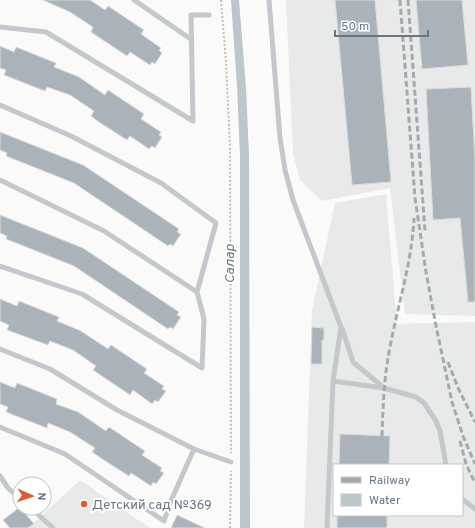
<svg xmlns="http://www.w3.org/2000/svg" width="475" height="528" viewBox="0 0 475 528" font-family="Overpass,sans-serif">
<rect width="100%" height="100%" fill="#fafaf8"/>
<path fill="#e8e9e9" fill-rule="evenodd" d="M 286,0 L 475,0 L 475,316 L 405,314 L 390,188 L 322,201 L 300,180 L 293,153 Z
M 386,194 L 397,324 L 475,322 L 475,528 L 304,528 L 312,310 L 335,203 ZM 334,465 L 462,465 L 462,515 L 334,515 Z
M 80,480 L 150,528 L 28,528 Z"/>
<path fill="#bbc7cb" d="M 231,0 L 239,0 L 246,88 L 249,155 L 250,528 L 240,528 L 240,156 L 237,86 Z"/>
<path fill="#aab3b9" stroke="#dcdcda" d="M 43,0 L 90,0 L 105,10 L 108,6 L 144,30 L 141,34 L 161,48 L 159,50 L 162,53 L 155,64 L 152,62 L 150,65 L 130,52 L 127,56 L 91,32 L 93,27 L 70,12 Z
M 335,0 L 375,0 L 391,182 L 352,185 Z
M 416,0 L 462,0 L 468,65 L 422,69 Z
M 0,46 L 14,52 L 16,47 L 56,63 L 54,67 L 79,77 L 105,95 L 108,90 L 144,114 L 141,119 L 161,132 L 159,135 L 162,137 L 155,148 L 152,146 L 149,149 L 130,136 L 127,140 L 99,122 L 91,116 L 94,111 L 70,95 L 47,87 L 45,91 L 4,75 L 6,70 L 0,68 Z
M 471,87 L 475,160 L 475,302 L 468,302 L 460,218 L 433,220 L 426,89 Z
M 0,132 L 83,165 L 179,229 L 177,232 L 181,234 L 173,246 L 170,244 L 168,246 L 74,183 L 6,156 L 7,153 L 0,150 Z
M 0,215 L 83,248 L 179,312 L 177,315 L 181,317 L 173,329 L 170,327 L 168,329 L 74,266 L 6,239 L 7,236 L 0,233 Z
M 0,299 L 17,306 L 19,301 L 59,317 L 57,321 L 81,331 L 108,349 L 111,345 L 147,369 L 144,373 L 164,386 L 162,389 L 166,391 L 158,402 L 155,400 L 152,404 L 133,390 L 130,395 L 93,370 L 96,366 L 73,350 L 50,341 L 48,345 L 7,330 L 9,325 L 0,321 Z
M 312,327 L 324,328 L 324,340 L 322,340 L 322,364 L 311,364 Z
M 0,382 L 15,388 L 17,383 L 57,399 L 56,404 L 78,412 L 106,431 L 109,427 L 145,451 L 142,455 L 162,468 L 160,471 L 164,473 L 156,484 L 153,482 L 151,486 L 131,473 L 129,476 L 107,462 L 92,452 L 95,448 L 70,432 L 48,423 L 47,428 L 6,412 L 8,407 L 0,404 Z
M 340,434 L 390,436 L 389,465 L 339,465 Z
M 20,507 L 34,524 L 28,528 L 10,528 L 3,520 Z
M 177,515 L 205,528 L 171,528 Z
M 337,515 L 387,515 L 387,528 L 337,528 Z"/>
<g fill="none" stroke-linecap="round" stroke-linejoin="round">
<path stroke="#bbbfc2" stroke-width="2" stroke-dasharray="2 2" stroke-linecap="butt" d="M 221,0 L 226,62 L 230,147 L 231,453
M 230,528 L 231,471"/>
<path stroke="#c3c8cc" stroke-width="5" d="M 134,0 L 192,40
M 269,0 L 280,138 L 285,170 L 293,200 L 341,327 L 333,381 L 327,528
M 0,27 L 46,32 L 193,121 L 191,15 L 209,15
M 0,105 L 71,136 L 161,183 L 216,223 L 197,292 L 204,319 L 202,368 L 82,294 L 0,266
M 0,180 L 104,231 L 197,292
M 342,328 L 353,362 L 384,388
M 0,349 L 50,369 L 117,410 L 194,449 L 231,462
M 333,381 L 384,388 L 416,397 L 424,403 L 436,421 L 440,431 L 446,465
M 0,427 L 65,454 L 164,521 L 170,503 L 194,449
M 0,476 L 8,488 L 20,499
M 462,499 L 475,509
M 31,508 L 53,528"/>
<path stroke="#a2aab0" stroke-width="3" stroke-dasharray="6 3" stroke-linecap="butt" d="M 400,0 L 415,198 L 426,272 L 436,326 L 452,402 L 463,436 L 475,464
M 408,0 L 425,231
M 448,362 L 459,390 L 475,422
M 382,436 C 383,406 384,377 390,347 C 398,304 412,262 414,218
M 460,441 L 466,464 L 475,483"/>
</g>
<circle fill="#e4572e" stroke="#fff" stroke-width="1.5" cx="84" cy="504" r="4"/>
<g text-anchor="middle" stroke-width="4" stroke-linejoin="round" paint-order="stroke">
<g font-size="13" fill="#657683" stroke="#fff" text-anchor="start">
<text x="92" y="509">Детский сад №369</text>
</g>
<g font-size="14" font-style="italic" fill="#60757c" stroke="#fff">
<text transform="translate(229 264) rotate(-90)" y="5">Салар</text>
</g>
</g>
<rect x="333" y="464" width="130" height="52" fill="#ffffff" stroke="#c1c8cd"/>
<rect x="341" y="477" width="20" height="6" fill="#a2aab0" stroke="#c1c8cd"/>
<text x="369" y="484" font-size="12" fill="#657683">Railway</text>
<rect x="341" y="494" width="20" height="12" fill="#bbc7cb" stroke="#c1c8cd"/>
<text x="369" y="504" font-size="12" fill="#657683">Water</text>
<g transform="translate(32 496) rotate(93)"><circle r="19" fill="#ffffff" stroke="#c1c8cd"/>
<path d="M0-3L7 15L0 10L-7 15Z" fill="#e4572e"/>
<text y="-6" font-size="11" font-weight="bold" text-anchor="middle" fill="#657683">N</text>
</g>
<path d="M335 30v6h93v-6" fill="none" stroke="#657683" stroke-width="2"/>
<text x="341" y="30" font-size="12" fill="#657683" stroke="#ffffff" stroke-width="3" paint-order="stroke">50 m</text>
</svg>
